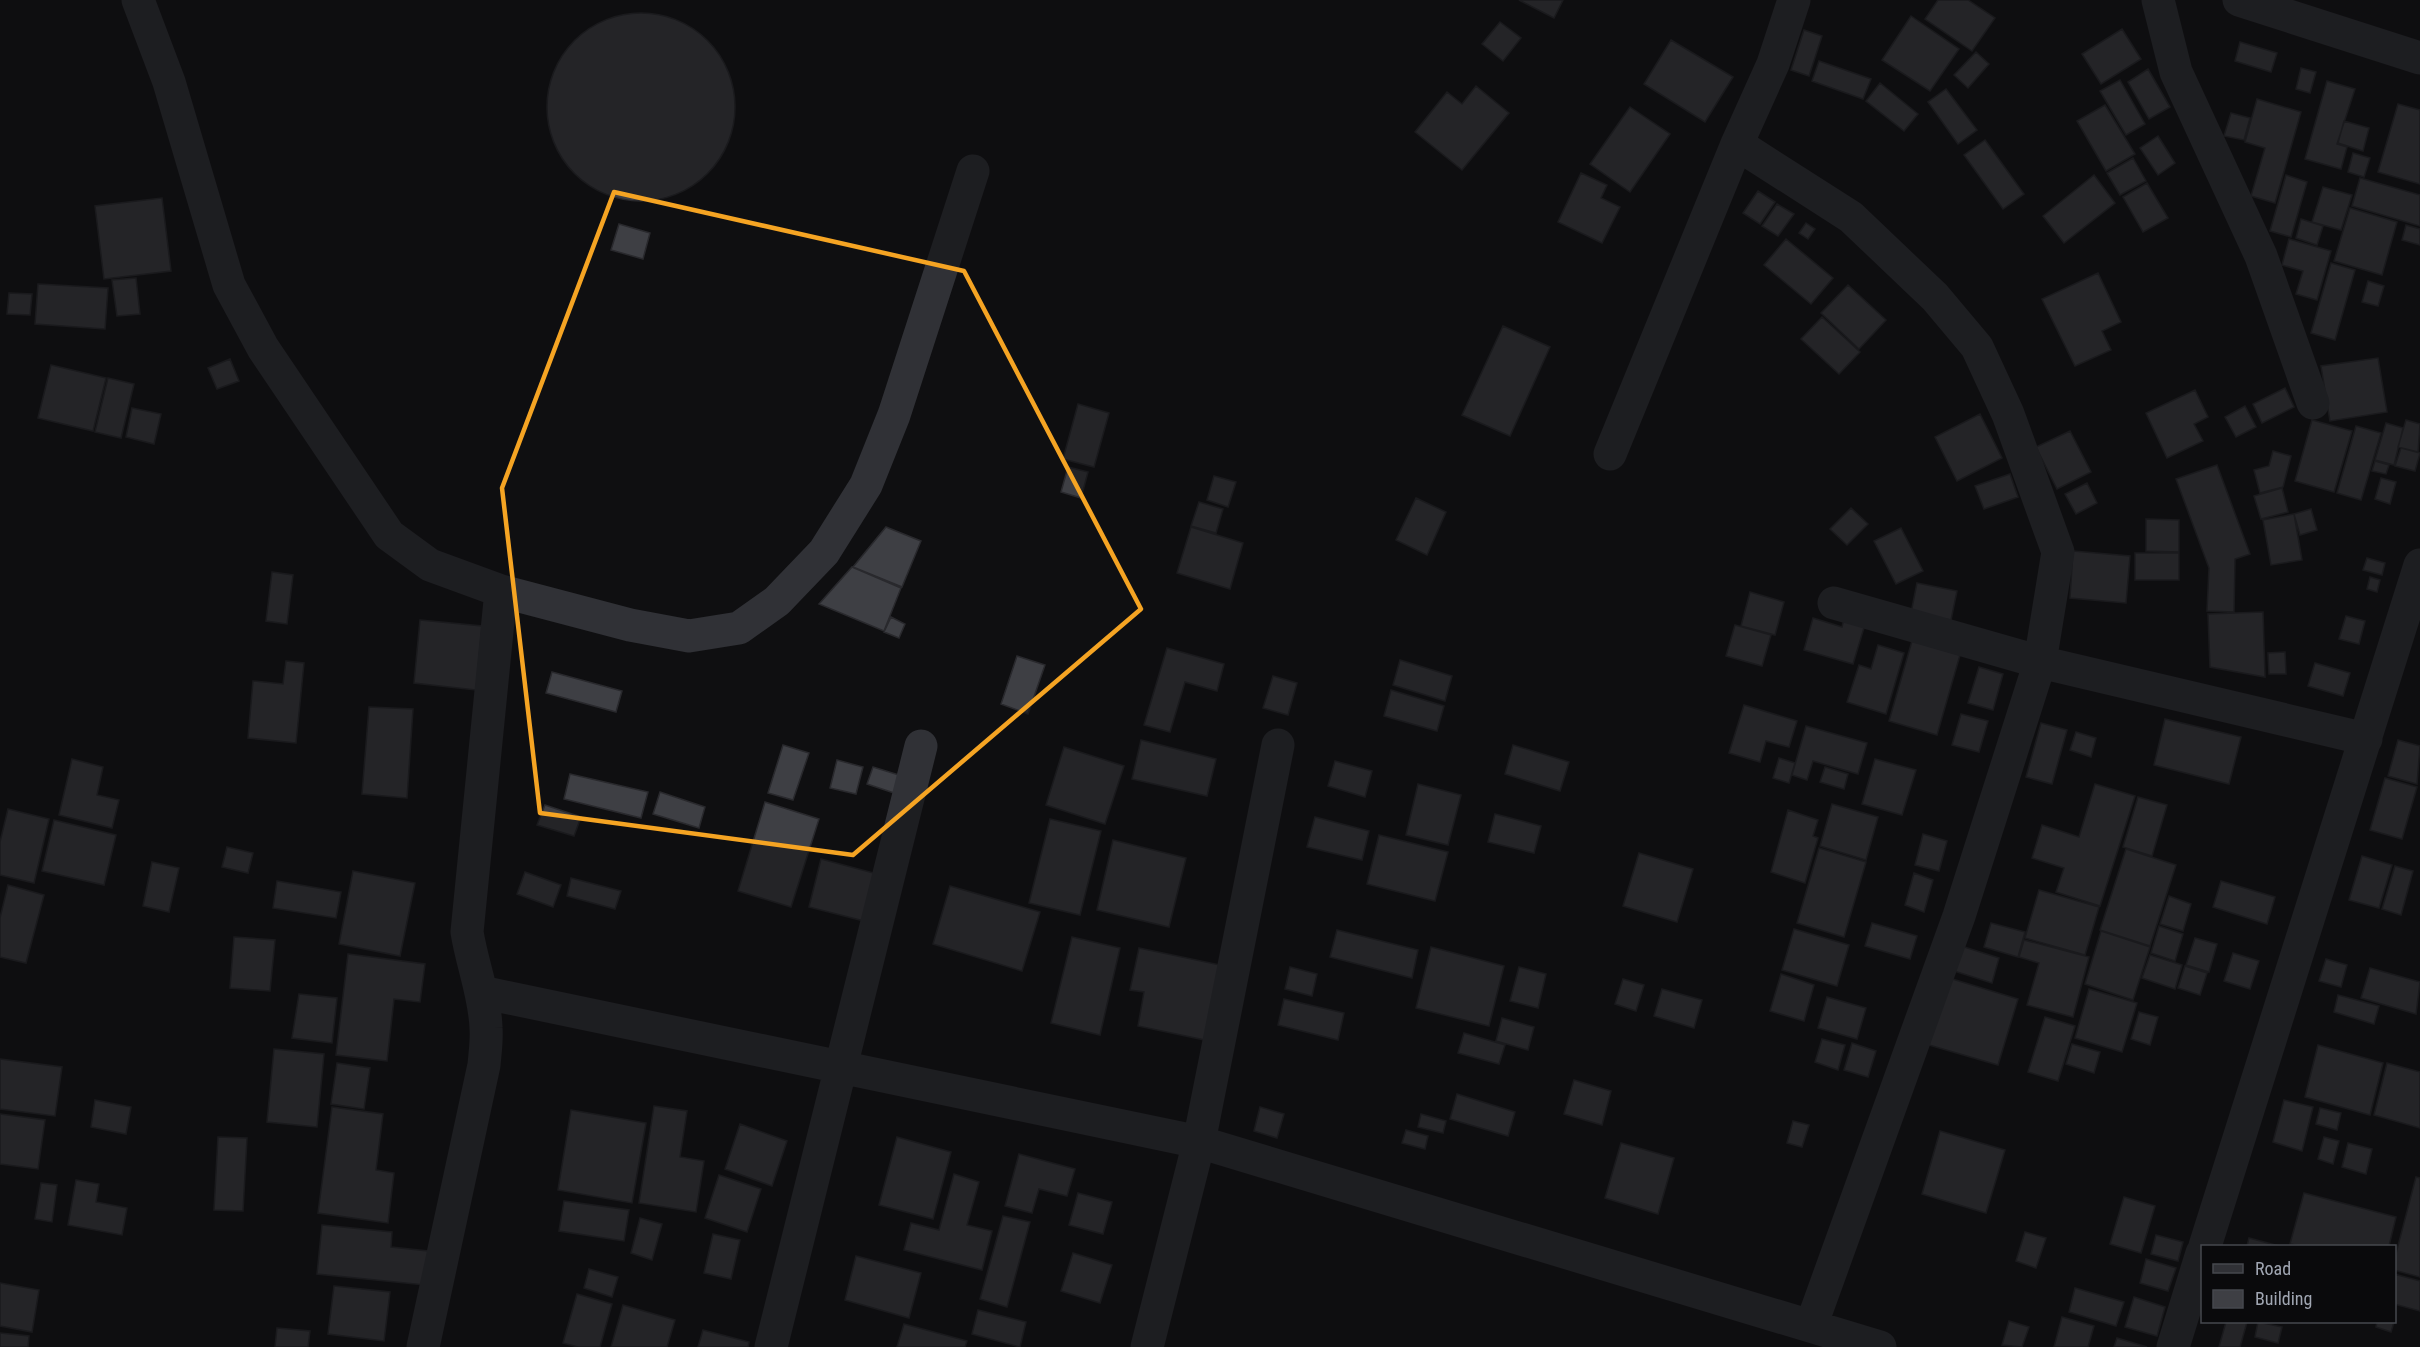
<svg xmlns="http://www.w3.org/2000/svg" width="2420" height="1347" viewBox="0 0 2420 1347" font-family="'Roboto Condensed',sans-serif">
<rect width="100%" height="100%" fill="#0f0f11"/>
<path fill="#3e3f44" stroke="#29292d" stroke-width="1.5" d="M 1519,0 L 1563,0 L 1554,18 Z
M 1938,0 L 1968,0 L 1995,18 L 1972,51 L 1925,19 Z
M547 107a94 94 0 1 1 188 0a94 94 0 1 1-188 0Z
M 1911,16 L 1959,49 L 1930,91 L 1882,60 Z
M 1500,22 L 1521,38 L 1503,61 L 1482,44 Z
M 2122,29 L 2141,59 L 2101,84 L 2082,54 Z
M 1804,30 L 1822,36 L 1809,76 L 1791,70 Z
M 1671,40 L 1733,77 L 1705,122 L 1644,84 Z
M 2240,42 L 2277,53 L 2271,72 L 2235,61 Z
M 1976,52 L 1989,64 L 1968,88 L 1954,75 Z
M 1819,61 L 1871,79 L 1863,99 L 1812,81 Z
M 2301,68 L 2316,72 L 2310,93 L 2296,89 Z
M 2148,69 L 2170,107 L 2149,119 L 2128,82 Z
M 2120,80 L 2145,124 L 2126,135 L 2100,91 Z
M 2327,81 L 2355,89 L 2337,144 L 2347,147 L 2341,169 L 2305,159 Z
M 1880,83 L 1918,114 L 1904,131 L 1866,101 Z
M 1476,86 L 1509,113 L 1462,170 L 1415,132 L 1447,92 L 1462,104 Z
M 1946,89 L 1977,130 L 1958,144 L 1928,102 Z
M 2257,99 L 2301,112 L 2275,203 L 2251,196 L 2265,148 L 2245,142 Z
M 2398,104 L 2420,110 L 2420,184 L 2378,172 Z
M 2105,105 L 2135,154 L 2106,171 L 2077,121 Z
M 1630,107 L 1670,134 L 1630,192 L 1590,164 Z
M 2231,113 L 2250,118 L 2244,140 L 2224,136 Z
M 2344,121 L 2369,128 L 2363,151 L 2338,143 Z
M 2158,136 L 2175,163 L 2158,175 L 2140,148 Z
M 1985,140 L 2024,194 L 2003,209 L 1964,155 Z
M 2353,153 L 2370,158 L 2364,177 L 2348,172 Z
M 2133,158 L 2146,181 L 2120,195 L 2107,173 Z
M 1581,173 L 1607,185 L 1601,198 L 1620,207 L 1602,243 L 1558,222 Z
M 2094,175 L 2115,203 L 2064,243 L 2043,216 Z
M 2286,175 L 2307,182 L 2291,237 L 2270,231 Z
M 2360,178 L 2420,195 L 2420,226 L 2352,206 Z
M 2147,183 L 2168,218 L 2143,232 L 2123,197 Z
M 2323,187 L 2352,195 L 2341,230 L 2312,222 Z
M 1758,191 L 1775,202 L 1760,224 L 1743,213 Z
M 162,198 L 171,271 L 104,279 L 95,206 Z
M 1777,204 L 1794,214 L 1778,236 L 1762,226 Z
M 2350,208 L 2397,222 L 2382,275 L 2334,261 Z
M 2301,219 L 2323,226 L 2317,245 L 2296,238 Z
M 1806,223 L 1815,229 L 1808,239 L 1799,233 Z
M 619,224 L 650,233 L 643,259 L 611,250 Z
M 2406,225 L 2420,229 L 2420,245 L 2402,240 Z
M 1786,239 L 1833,278 L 1811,304 L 1764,265 Z
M 2289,239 L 2331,251 L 2317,300 L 2296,294 L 2303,271 L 2282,265 Z
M 2331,263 L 2355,270 L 2335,340 L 2311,333 Z
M 2098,273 L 2121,322 L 2102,331 L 2111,350 L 2075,366 L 2042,299 Z
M 136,278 L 140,314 L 117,316 L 112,280 Z
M 2368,281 L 2384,286 L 2378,306 L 2362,302 Z
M 38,284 L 108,288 L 105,329 L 35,324 Z
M 1848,285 L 1886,320 L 1859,349 L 1821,313 Z
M 9,293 L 32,294 L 30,315 L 7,314 Z
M 1822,317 L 1860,352 L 1839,374 L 1801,339 Z
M 1503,326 L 1550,347 L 1510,436 L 1462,415 Z
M 2378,358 L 2387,412 L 2330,421 L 2321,366 Z
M 230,359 L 239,381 L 217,389 L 208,368 Z
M 51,365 L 106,378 L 93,431 L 38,418 Z
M 108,378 L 134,384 L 121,438 L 95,432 Z
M 2285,388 L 2294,407 L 2262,423 L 2253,404 Z
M 2195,390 L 2208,417 L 2194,424 L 2203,441 L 2167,458 L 2146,413 Z
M 1078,404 L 1109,413 L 1094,467 L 1063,459 Z
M 2245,406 L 2256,427 L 2236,437 L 2225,417 Z
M 132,408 L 161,414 L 154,444 L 126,437 Z
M 1980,414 L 2002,458 L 1957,481 L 1935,437 Z
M 2312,420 L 2352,431 L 2334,492 L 2295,481 Z
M 2406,420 L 2420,424 L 2418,452 L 2398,447 Z
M 2386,423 L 2403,428 L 2394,465 L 2375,460 Z
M 2356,426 L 2381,433 L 2361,500 L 2337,493 Z
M 2070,431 L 2091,472 L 2057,489 L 2036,447 Z
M 2401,448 L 2420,453 L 2415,471 L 2395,466 Z
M 2273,451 L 2291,456 L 2283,487 L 2260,493 L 2254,470 L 2269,466 Z
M 2375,461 L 2389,465 L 2386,474 L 2372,471 Z
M 2217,465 L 2250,554 L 2235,559 L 2234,612 L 2207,611 L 2209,568 L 2176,479 Z
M 1068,467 L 1088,472 L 1081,498 L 1061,492 Z
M 2010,474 L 2018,497 L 1984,509 L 1975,486 Z
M 1214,476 L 1236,482 L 1228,507 L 1207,500 Z
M 2381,478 L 2396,482 L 2390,504 L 2375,499 Z
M 2087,483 L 2097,503 L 2076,514 L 2065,494 Z
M 2282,488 L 2288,512 L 2261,519 L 2254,496 Z
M 1416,498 L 1446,512 L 1427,555 L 1396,540 Z
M 1199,502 L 1223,509 L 1216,533 L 1191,526 Z
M 1851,508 L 1868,524 L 1847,545 L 1830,529 Z
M 2311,509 L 2317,530 L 2300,535 L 2294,514 Z
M 2294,514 L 2302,560 L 2271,565 L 2263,520 Z
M 2146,519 L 2179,520 L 2179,552 L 2146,551 Z
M 886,527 L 921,541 L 902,587 L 853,567 Z
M 1191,527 L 1243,543 L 1230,589 L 1177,573 Z
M 1901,528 L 1923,571 L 1896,584 L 1874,541 Z
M 2073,551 L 2130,556 L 2126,603 L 2070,598 Z
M 2135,553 L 2179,553 L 2179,580 L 2135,580 Z
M 2367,558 L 2385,563 L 2382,575 L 2363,570 Z
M 852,567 L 901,588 L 884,631 L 819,604 Z
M 272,572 L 293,575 L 287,624 L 266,621 Z
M 2370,577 L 2380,580 L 2377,592 L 2367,589 Z
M 1917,583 L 1957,591 L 1951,620 L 1911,613 Z
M 1750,592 L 1784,602 L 1775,635 L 1741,626 Z
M 2263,612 L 2265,677 L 2210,667 L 2208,614 Z
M 1845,615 L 1866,621 L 1853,664 L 1804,650 L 1813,618 L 1842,627 Z
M 2346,616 L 2365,621 L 2359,644 L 2339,639 Z
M 891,617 L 905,624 L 899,638 L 884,632 Z
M 420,620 L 482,626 L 476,690 L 414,683 Z
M 1735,625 L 1771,635 L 1762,666 L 1726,656 Z
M 1912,641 L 1960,655 L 1937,735 L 1889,721 Z
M 1878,645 L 1904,653 L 1886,714 L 1847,702 L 1859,665 L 1871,669 Z
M 1167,648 L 1224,664 L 1217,691 L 1185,682 L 1170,732 L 1144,725 Z
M 2285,652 L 2286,674 L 2269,674 L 2268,653 Z
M 1017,656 L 1045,665 L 1028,714 L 1001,704 Z
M 1400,660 L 1452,676 L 1445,701 L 1393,685 Z
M 286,661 L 304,663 L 296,743 L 248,738 L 253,681 L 283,684 Z
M 2315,663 L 2350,673 L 2343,696 L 2308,686 Z
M 1979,667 L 2003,674 L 1993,710 L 1968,703 Z
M 552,672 L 622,691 L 616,712 L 546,693 Z
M 1273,676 L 1297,683 L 1288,715 L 1263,708 Z
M 1391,690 L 1444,706 L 1437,731 L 1384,716 Z
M 1744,705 L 1797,721 L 1789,747 L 1766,741 L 1760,762 L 1729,753 Z
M 369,707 L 413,709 L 407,798 L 362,794 Z
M 1961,714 L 1988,721 L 1979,752 L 1952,745 Z
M 2165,719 L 2241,737 L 2229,784 L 2154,765 Z
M 2041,723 L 2067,730 L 2052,784 L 2026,777 Z
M 1806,726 L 1867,743 L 1858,774 L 1813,761 L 1807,780 L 1792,775 Z
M 2076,732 L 2096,738 L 2091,757 L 2070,750 Z
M 1141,740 L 1216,759 L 1207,796 L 1132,779 Z
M 2398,740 L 2420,746 L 2417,784 L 2388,776 Z
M 783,745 L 809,753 L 793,800 L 768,793 Z
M 1513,745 L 1569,762 L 1560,791 L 1505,774 Z
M 1064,747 L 1124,766 L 1105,824 L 1046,805 Z
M 1779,758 L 1795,763 L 1789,783 L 1773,778 Z
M 72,759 L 103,767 L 97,795 L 119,800 L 112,828 L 59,815 Z
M 1875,759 L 1916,770 L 1902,815 L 1862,804 Z
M 837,760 L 863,767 L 856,794 L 830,788 Z
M 1335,761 L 1372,771 L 1365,797 L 1328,786 Z
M 873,767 L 899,775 L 894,793 L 867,784 Z
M 1825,767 L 1848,774 L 1844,789 L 1820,782 Z
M 570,774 L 648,792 L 641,818 L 564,799 Z
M 2385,778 L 2417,787 L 2402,839 L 2370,830 Z
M 1418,784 L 1461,795 L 1448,845 L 1406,835 Z
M 2095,784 L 2135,796 L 2100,906 L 2056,892 L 2064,868 L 2032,858 L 2042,825 L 2079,837 Z
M 660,792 L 705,807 L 699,828 L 653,814 Z
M 2138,797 L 2167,805 L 2152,856 L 2123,847 Z
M 765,802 L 819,819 L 791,907 L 738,891 Z
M 1832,804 L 1878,817 L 1866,860 L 1820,846 Z
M 545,805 L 581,817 L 574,836 L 537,825 Z
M 8,809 L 49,819 L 34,883 L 0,875 L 0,842 Z
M 1788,810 L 1818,820 L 1813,836 L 1818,838 L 1805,883 L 1771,872 Z
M 1495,814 L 1541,826 L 1534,853 L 1488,842 Z
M 1315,817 L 1369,831 L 1362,860 L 1307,847 Z
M 1050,819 L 1101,831 L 1080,915 L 1029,903 Z
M 54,820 L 116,835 L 104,885 L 42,871 Z
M 1923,834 L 1947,841 L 1939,871 L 1915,865 Z
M 1379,835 L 1448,852 L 1435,901 L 1367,884 Z
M 1113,840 L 1186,858 L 1169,927 L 1097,910 Z
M 227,847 L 253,853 L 248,873 L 222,867 Z
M 1819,848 L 1866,862 L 1844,937 L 1797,923 Z
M 2126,849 L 2176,865 L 2150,946 L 2100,930 Z
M 1639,853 L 1693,869 L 1677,922 L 1623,906 Z
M 2362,856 L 2392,865 L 2379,908 L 2349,900 Z
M 821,859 L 881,875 L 868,922 L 809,907 Z
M 152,862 L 179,868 L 169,912 L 143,906 Z
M 2395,866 L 2413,871 L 2401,915 L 2382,909 Z
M 353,871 L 415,883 L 400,956 L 339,944 Z
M 525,872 L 561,885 L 553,907 L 517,894 Z
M 1914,873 L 1933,880 L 1924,912 L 1905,905 Z
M 571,878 L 621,891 L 615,909 L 567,896 Z
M 277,881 L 341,892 L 336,918 L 273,908 Z
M 2221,881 L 2275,897 L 2267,924 L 2213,907 Z
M 8,885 L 44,895 L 26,963 L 0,957 L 0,918 Z
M 950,886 L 1040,912 L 1022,971 L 933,944 Z
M 2039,890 L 2099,907 L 2085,955 L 2025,938 Z
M 2169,896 L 2191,904 L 2183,931 L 2160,924 Z
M 1872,923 L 1917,936 L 1910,959 L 1865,946 Z
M 1991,923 L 2025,932 L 2018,957 L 1984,947 Z
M 2159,926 L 2183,934 L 2175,961 L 2151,953 Z
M 1794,929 L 1849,945 L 1837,986 L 1782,970 Z
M 1337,930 L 1418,950 L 1412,978 L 1330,957 Z
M 2101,931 L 2150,947 L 2133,1000 L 2085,984 Z
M 234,937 L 275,940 L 270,991 L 230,988 Z
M 1072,937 L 1120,948 L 1100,1035 L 1051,1023 Z
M 2195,938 L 2217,944 L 2209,972 L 2186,965 Z
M 2024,940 L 2089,957 L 2073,1017 L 2027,1005 L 2039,963 L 2019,957 Z
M 1958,945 L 1999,958 L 1992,983 L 1951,970 Z
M 1431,947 L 1504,966 L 1489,1026 L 1416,1008 Z
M 1139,948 L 1220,965 L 1205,1040 L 1138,1026 L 1144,992 L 1130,990 Z
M 2233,953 L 2259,961 L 2250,989 L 2224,981 Z
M 348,954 L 425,964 L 420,1002 L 394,999 L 387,1061 L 336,1055 Z
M 2150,955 L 2182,965 L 2175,989 L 2142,978 Z
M 2326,959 L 2347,965 L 2341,987 L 2319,981 Z
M 2185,966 L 2207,973 L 2200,995 L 2178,988 Z
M 1290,967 L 1317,974 L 1312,996 L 1285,989 Z
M 1519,967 L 1546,974 L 1538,1008 L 1510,1001 Z
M 2370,968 L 2420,982 L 2416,1014 L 2361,998 Z
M 1781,974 L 1814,985 L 1804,1021 L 1770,1011 Z
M 1949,978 L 2018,999 L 1998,1065 L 1929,1045 Z
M 1623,979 L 1644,985 L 1636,1011 L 1615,1004 Z
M 1662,989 L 1702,1000 L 1694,1028 L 1654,1016 Z
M 2089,989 L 2137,1003 L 2122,1052 L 2075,1038 Z
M 299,994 L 337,998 L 332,1043 L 292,1038 Z
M 2338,995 L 2379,1006 L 2374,1024 L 2334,1012 Z
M 1827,997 L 1866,1008 L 1857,1039 L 1818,1028 Z
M 1284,999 L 1344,1013 L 1338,1040 L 1278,1025 Z
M 2139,1012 L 2158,1017 L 2150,1045 L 2131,1039 Z
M 2045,1017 L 2075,1026 L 2058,1081 L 2028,1072 Z
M 1502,1018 L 1534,1027 L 1528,1050 L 1496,1041 Z
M 1464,1033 L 1505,1045 L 1499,1064 L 1458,1053 Z
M 1822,1039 L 1845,1045 L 1838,1070 L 1815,1062 Z
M 1852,1043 L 1876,1051 L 1868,1077 L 1844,1070 Z
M 2072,1044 L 2100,1052 L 2094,1073 L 2066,1064 Z
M 2318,1045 L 2383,1063 L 2370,1115 L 2305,1097 Z
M 274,1049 L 324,1054 L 317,1127 L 267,1122 Z
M 0,1059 L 62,1067 L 55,1116 L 0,1109 Z
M 337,1063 L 370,1068 L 364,1109 L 331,1104 Z
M 2387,1063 L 2420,1072 L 2420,1128 L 2374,1115 Z
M 1574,1080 L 1611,1091 L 1602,1125 L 1564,1114 Z
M 1457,1094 L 1515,1112 L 1508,1136 L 1450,1119 Z
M 95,1100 L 131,1107 L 126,1134 L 91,1127 Z
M 2284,1100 L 2313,1107 L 2302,1151 L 2273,1142 Z
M 654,1106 L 687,1111 L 680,1157 L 704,1161 L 696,1212 L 639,1203 Z
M 332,1107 L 383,1114 L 376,1170 L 394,1173 L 388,1223 L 318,1213 Z
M 1260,1107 L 1284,1114 L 1277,1138 L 1254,1131 Z
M 2320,1108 L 2341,1113 L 2337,1130 L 2316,1124 Z
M 571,1110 L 646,1123 L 632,1203 L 558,1190 Z
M 0,1114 L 45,1120 L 38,1169 L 0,1164 Z
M 1421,1114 L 1446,1121 L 1443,1133 L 1418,1127 Z
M 1793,1121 L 1809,1125 L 1802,1147 L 1787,1143 Z
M 740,1124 L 787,1141 L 772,1186 L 725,1169 Z
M 1406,1130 L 1428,1136 L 1425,1149 L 1402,1143 Z
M 1940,1131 L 2005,1150 L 1986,1213 L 1922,1194 Z
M 218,1137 L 247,1138 L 243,1211 L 214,1210 Z
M 897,1137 L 951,1152 L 933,1219 L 879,1205 Z
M 2324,1137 L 2339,1141 L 2333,1164 L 2318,1159 Z
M 1621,1143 L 1674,1158 L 1658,1214 L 1605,1198 Z
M 2348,1143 L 2372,1149 L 2366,1174 L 2342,1167 Z
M 1019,1154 L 1075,1169 L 1067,1196 L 1039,1189 L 1032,1213 L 1005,1206 Z
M 954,1174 L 979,1182 L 967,1225 L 992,1231 L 982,1270 L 904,1250 L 911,1223 L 939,1230 Z
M 719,1175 L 761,1189 L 747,1232 L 705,1218 Z
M 2416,1177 L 2420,1178 L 2420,1277 L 2394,1270 L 2394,1261 Z
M 76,1180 L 99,1184 L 96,1202 L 127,1208 L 122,1235 L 68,1225 Z
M 41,1183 L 57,1185 L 52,1222 L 35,1219 Z
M 1078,1193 L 1112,1202 L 1103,1234 L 1069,1225 Z
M 2304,1193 L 2396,1217 L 2389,1246 L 2301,1246 L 2290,1244 Z
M 2124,1197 L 2155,1206 L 2141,1253 L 2110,1244 Z
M 564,1201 L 629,1210 L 624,1241 L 559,1231 Z
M 1003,1216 L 1030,1222 L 1007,1307 L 980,1299 Z
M 640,1218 L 662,1224 L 652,1260 L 631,1253 Z
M 322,1225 L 392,1232 L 391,1247 L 428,1251 L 425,1285 L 317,1274 Z
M 2025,1232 L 2046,1238 L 2036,1268 L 2016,1261 Z
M 713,1234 L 740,1240 L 731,1279 L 704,1273 Z
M 2156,1235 L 2183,1242 L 2178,1261 L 2151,1254 Z
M 2249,1238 L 2279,1246 L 2247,1246 Z
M 1073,1253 L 1112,1265 L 1100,1303 L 1061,1291 Z
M 856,1256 L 921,1273 L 909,1318 L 845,1300 Z
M 2146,1259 L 2176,1268 L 2168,1291 L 2140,1283 Z
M 589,1269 L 618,1277 L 612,1297 L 584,1288 Z
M 2394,1274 L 2420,1281 L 2420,1311 L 2394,1304 Z
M 0,1283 L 39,1290 L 32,1332 L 0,1326 Z
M 334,1286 L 390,1292 L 384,1341 L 328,1334 Z
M 2075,1288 L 2124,1302 L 2116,1326 L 2069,1312 Z
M 577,1294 L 612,1304 L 600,1347 L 578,1347 L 563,1343 Z
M 2134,1297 L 2165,1307 L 2157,1336 L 2125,1327 Z
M 623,1305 L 675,1320 L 667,1347 L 611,1347 Z
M 978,1310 L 1026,1322 L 1020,1347 L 972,1334 Z
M 2062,1317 L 2094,1326 L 2088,1347 L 2054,1347 Z
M 2009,1321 L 2029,1327 L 2022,1347 L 2002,1345 Z
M 2226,1322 L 2247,1322 L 2240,1347 L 2219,1347 Z
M 2258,1322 L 2282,1327 L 2278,1343 L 2255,1337 Z
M 2377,1322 L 2394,1322 L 2391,1332 L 2376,1327 Z
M 904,1324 L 967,1341 L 965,1347 L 897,1347 Z
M 277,1328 L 310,1331 L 308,1347 L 275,1347 Z
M 703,1330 L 749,1342 L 748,1347 L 698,1347 Z
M 0,1333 L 29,1336 L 28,1347 L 0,1347 Z
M 2117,1338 L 2147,1347 L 2114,1347 Z"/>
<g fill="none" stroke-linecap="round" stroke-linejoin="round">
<path stroke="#303136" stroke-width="33" d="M 138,0 L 169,82 L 229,285 L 263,348 L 389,535 L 430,565 L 501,591 L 630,625 L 689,636 L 739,628 L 777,601 L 824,552 L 866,485 L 894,415 L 973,171
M 2158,0 L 2176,72 L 2261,256 L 2313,403
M 2239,0 L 2420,58
M 1737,144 L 1851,217 L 1935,297 L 1977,347 L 2008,414 L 2058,552 L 2040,662 L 1959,916 L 1811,1326
M 1610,454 L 1737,144 L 1773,64 L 1794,0
M 1834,603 L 2040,662 L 2366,739
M 481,992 L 1199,1142 L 1880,1347
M 2205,1246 L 2420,565
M 423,1347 L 484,1065 C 485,1053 487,1040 486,1028 C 485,995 472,964 467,932 L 501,591
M 771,1347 L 921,746
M 1147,1347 L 1199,1142 L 1278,745
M 2173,1347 L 2202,1253"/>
</g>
<path d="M0 0H2420V1347H0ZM 614,192 L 964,271 L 1141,609 L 853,855 L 540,813 L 502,488 Z" fill="#0f0f11" fill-opacity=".55" fill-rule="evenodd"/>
<path fill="none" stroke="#f5a423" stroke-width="4.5" stroke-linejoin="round" d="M 614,192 L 964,271 L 1141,609 L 853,855 L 540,813 L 502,488 Z"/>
<rect x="2201" y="1245" width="195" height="78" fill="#0a0a0c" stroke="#46484e" stroke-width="1.5"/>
<rect x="2213" y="1264" width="30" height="9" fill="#303136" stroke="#46484e" stroke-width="1.5"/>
<text x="2255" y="1275" font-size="18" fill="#a0a6b2">Road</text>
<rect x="2213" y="1290" width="30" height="18" fill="#3e3f44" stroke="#46484e" stroke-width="1.5"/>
<text x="2255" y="1305" font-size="18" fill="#a0a6b2">Building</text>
</svg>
